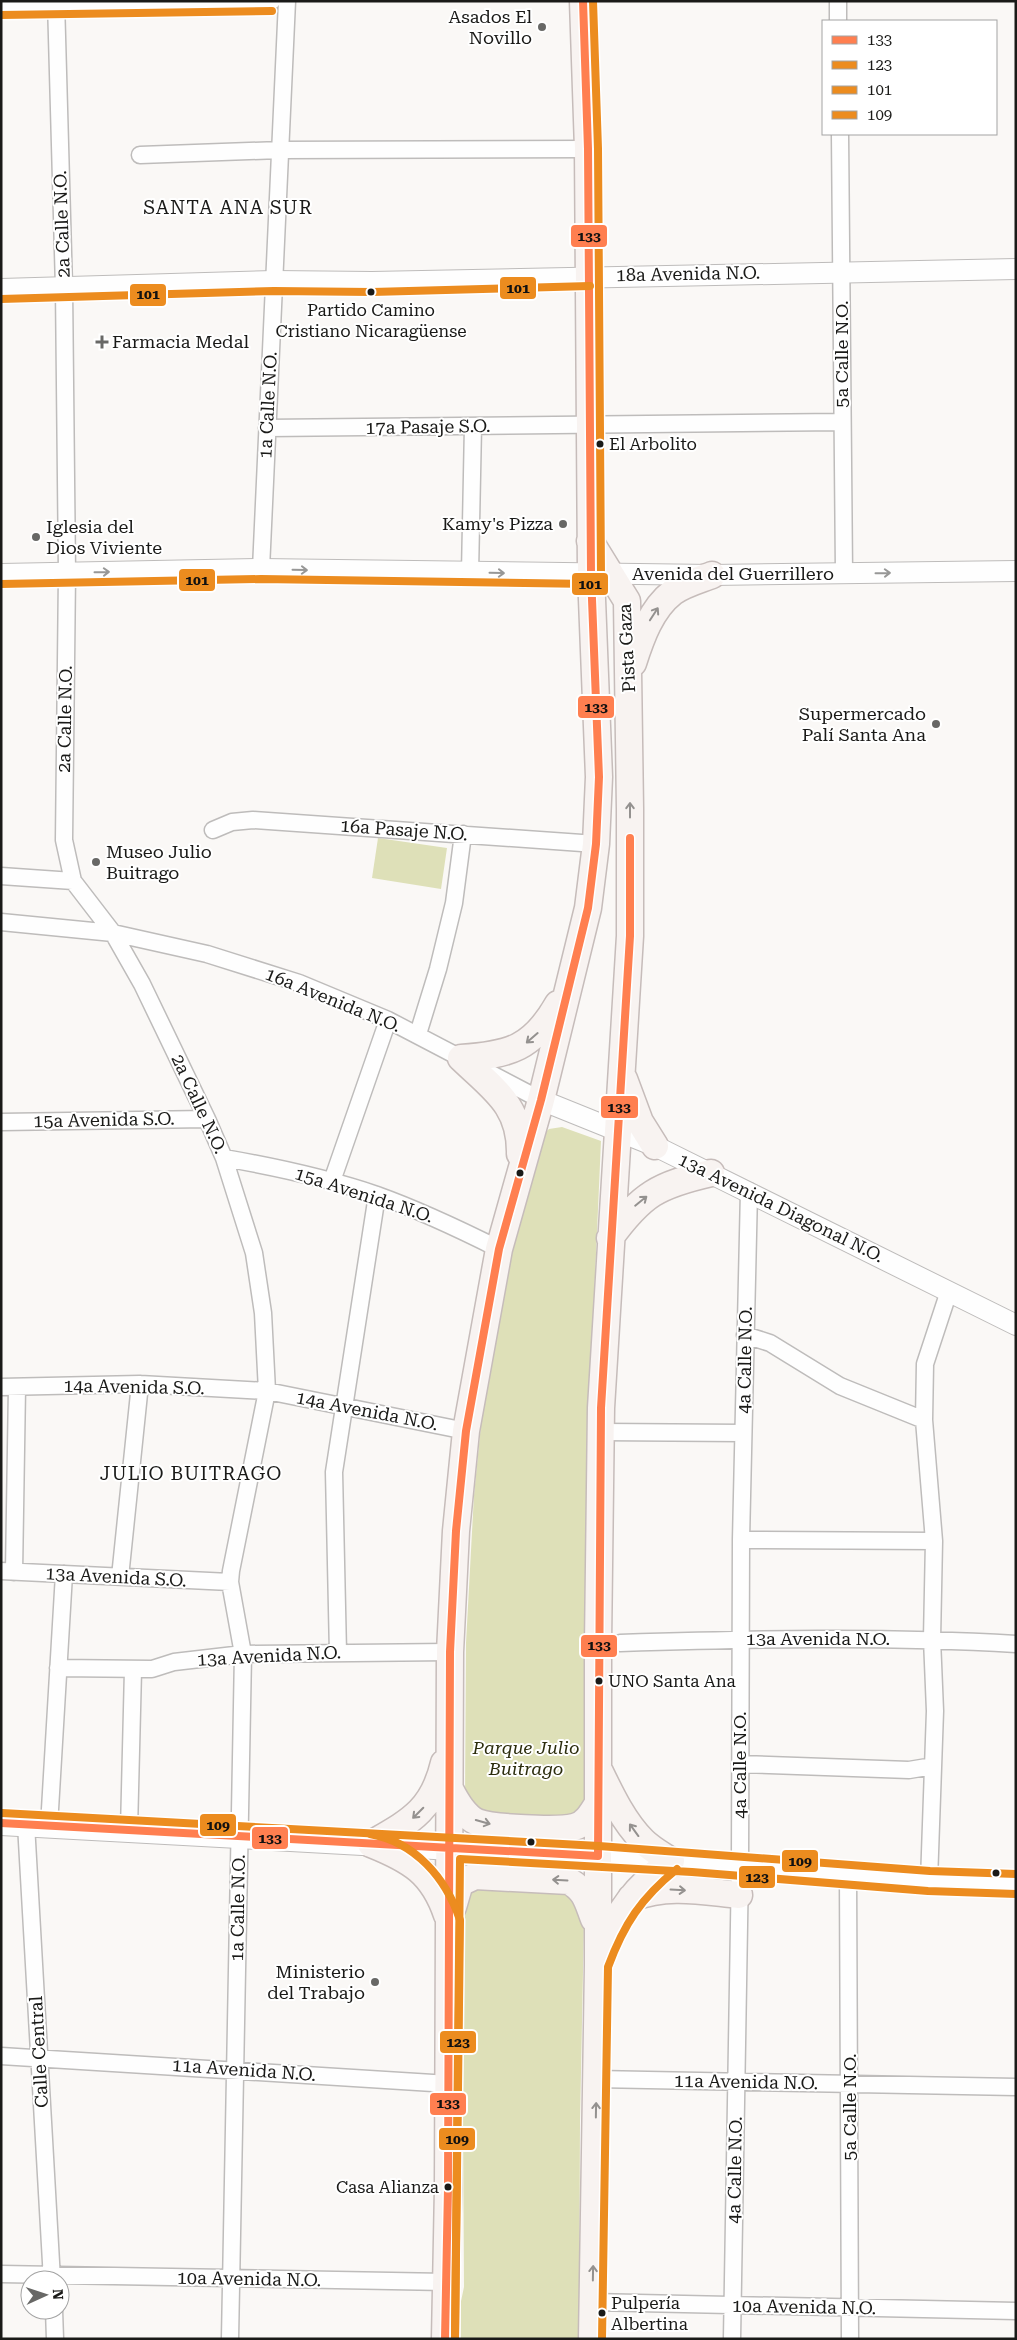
<svg xmlns="http://www.w3.org/2000/svg" width="1017" height="2340" viewBox="0 0 1017 2340" font-family="'Roboto Serif',serif">
<rect width="100%" height="100%" fill="#faf8f6"/>
<path fill="#dee0b8" d="M 378,838 L 447,848 L 441,889 L 372,878 Z
M 562,1127 L 601,1141 L 589,1413 L 587,1808 L 575,1820 L 478,1818 L 465,1801 L 466,1643 L 474,1495 L 485,1384 L 511,1258 L 540,1137 L 549,1129 Z
M 474,1887 L 562,1889 L 575,1898 L 584,1922 L 580,2122 L 579,2339 L 453,2339 L 464,2287 L 463,2117 L 455,2098 L 460,1902 Z"/>
<g fill="none" stroke-linecap="round" stroke-linejoin="round">
<defs>
<path id="minor" d="M 56,1 L 64,288 L 67,573 L 64,840 L 73,881 L 113,933 L 142,984 L 207,1119 L 224,1158 L 254,1253 L 263,1313 L 267,1391 L 231,1571 L 230,1582 L 243,1654 L 230,2339
M 838,1 L 838,21
M 1,5 L 272,1
M 840,134 L 844,573
M 140,155 L 280,150 L 588,149
M 267,428 L 842,422
M 261,569 L 287,1
M 470,573 L 473,426
M 213,830 L 232,822 L 253,820 L 596,844
M 1,876 L 73,881
M 1,922 L 113,933 L 207,954 L 299,983 L 388,1020 L 541,1100
M 418,1034 L 438,969 L 454,903 L 463,834
M 1,1122 L 207,1119
M 224,1158 C 276,1167 327,1178 377,1195 C 419,1210 459,1229 499,1249
M 332,1181 L 388,1020
M 745,1335 L 770,1343 L 840,1386 L 924,1420
M 1,1387 L 140,1384 L 267,1391 L 466,1431
M 601,1432 L 743,1433
M 741,1540 L 934,1541
M 1,1571 L 230,1582
M 14,1572 L 17,1387
M 120,1577 L 140,1384
M 620,1643 C 752,1639 884,1636 1016,1644
M 338,1653 L 334,1472 L 377,1195
M 58,1668 L 152,1669 L 174,1662 L 243,1654 L 450,1652
M 740,1764 L 909,1770 L 933,1766
M 26,1824 L 52,2280
M 49,1826 L 64,1574
M 129,1830 L 133,1670
M 848,1874 L 850,2339
M 929,1881 L 935,1711 L 932,1639 L 934,1541 L 924,1420 L 925,1364 L 949,1291
M 1,2056 L 449,2084
M 596,2079 L 1016,2087
M 1,2274 L 446,2282
M 592,2302 L 1016,2311
M 54,2310 L 55,2339
M 732,2339 L 740,1866 L 741,1540 L 749,1191"/>
<path id="tertiary" d="M 1,289 L 274,281 L 372,282 L 1016,269
M 1,574 L 261,569 L 712,575 L 1016,571
M 541,1100 L 655,1146 L 1016,1325"/>
<path id="secondary" d="M 1,1823 L 598,1856 L 929,1881 L 1016,1884"/>
<path id="primary" d="M 590,541 L 627,601 L 630,809 L 630,936 L 601,1408 L 598,1645 L 598,1965 L 592,2339
M 633,663 C 641,638 651,609 673,592 C 684,584 699,580 712,575
M 461,1058 C 510,1055 533,1048 558,1004
M 461,1058 C 493,1089 521,1105 520,1154
M 624,1079 L 640,1122 L 655,1146
M 610,1238 C 642,1194 658,1185 711,1173
M 600,1772 C 611,1795 624,1822 643,1841 C 651,1849 662,1855 671,1861 C 637,1886 617,1911 602,1952
M 450,1789 C 456,1801 464,1816 477,1822 C 492,1828 557,1831 574,1827 C 586,1824 592,1813 598,1803
M 371,1844 C 411,1821 433,1810 444,1763
M 371,1844 C 411,1860 433,1873 447,1915
M 631,1898 C 670,1884 699,1891 739,1895
M 453,1907 L 460,1883 L 475,1876 L 569,1881 C 586,1891 587,1901 594,1919
M 445,2339 L 448,2188 L 450,1652 L 456,1531 L 466,1431 L 499,1249 L 541,1100 L 588,908 L 596,844 L 599,777 L 591,574 L 588,149 L 583,1"/>
</defs>
<use href="#minor" stroke="#bebcbb" stroke-width="19"/>
<use href="#tertiary" stroke="#bebcbb" stroke-width="22"/>
<use href="#secondary" stroke="#bebcbb" stroke-width="26"/>
<use href="#primary" stroke="#c6bcba" stroke-width="29"/>
<use href="#minor" stroke="#fefefe" stroke-width="16"/>
<use href="#tertiary" stroke="#fefefe" stroke-width="20"/>
<use href="#secondary" stroke="#fefefe" stroke-width="24"/>
<use href="#primary" stroke="#f8f3f1" stroke-width="26"/>
<defs>
<path id="bus-1" d="M 1,1823 L 598,1856 L 601,1408 L 630,936 L 630,838
M 445,2339 L 448,2188 L 450,1652 L 456,1531 L 466,1431 L 499,1249 L 541,1100 L 588,908 L 596,844 L 599,777 L 591,574 L 588,149 L 583,1"/>
<path id="bus-2" d="M 1,15 L 272,11
M 455,2339 L 460,1859 L 692,1872 L 928,1891 L 1016,1894
M 602,2339 L 608,1967 C 624,1924 641,1898 677,1869"/>
<path id="bus-3" d="M 1,299 L 274,291 L 372,292 L 590,286
M 1,584 L 261,579 L 591,584 L 598,581 L 601,574 L 598,149 L 593,1"/>
<path id="bus-4" d="M 2,1813 L 599,1846 L 930,1871 L 1016,1874
M 370,1834 C 415,1842 446,1878 460,1920 L 455,2339"/>
</defs>
<use href="#bus-1" stroke="#fff" stroke-width="11"/>
<use href="#bus-2" stroke="#fff" stroke-width="11"/>
<use href="#bus-3" stroke="#fff" stroke-width="11"/>
<use href="#bus-4" stroke="#fff" stroke-width="11"/>
<use href="#bus-1" stroke="#ff7f50" stroke-width="8"/>
<use href="#bus-2" stroke="#ec8c1f" stroke-width="8"/>
<use href="#bus-3" stroke="#ec8c1f" stroke-width="8"/>
<use href="#bus-4" stroke="#ec8c1f" stroke-width="8"/>
</g>
<defs><path id="oneway-shaft" d="M-6 0H5M1.5-3L5.5 0L1.5 3" fill="none" stroke-width="1.6" stroke-linecap="round" stroke-linejoin="round" transform="scale(1.25)"/></defs>
<g stroke="#979796">
<use href="#oneway-shaft" transform="translate(300 570) rotate(1)"/>
<use href="#oneway-shaft" transform="translate(102 572) rotate(-1)"/>
<use href="#oneway-shaft" transform="translate(497 573) rotate(1)"/>
<use href="#oneway-shaft" transform="translate(883 573) rotate(-1)"/>
</g>
<g stroke="#94918f">
<use href="#oneway-shaft" transform="translate(654 614) rotate(-57)"/>
<use href="#oneway-shaft" transform="translate(630 810) rotate(-90)"/>
<use href="#oneway-shaft" transform="translate(532 1038) rotate(139)"/>
<use href="#oneway-shaft" transform="translate(641 1201) rotate(-39)"/>
<use href="#oneway-shaft" transform="translate(418 1813) rotate(135)"/>
<use href="#oneway-shaft" transform="translate(483 1822) rotate(16)"/>
<use href="#oneway-shaft" transform="translate(634 1830) rotate(-126)"/>
<use href="#oneway-shaft" transform="translate(560 1880) rotate(-177)"/>
<use href="#oneway-shaft" transform="translate(678 1890) rotate(3)"/>
<use href="#oneway-shaft" transform="translate(596 2110) rotate(-89)"/>
<use href="#oneway-shaft" transform="translate(593 2273) rotate(-89)"/>
</g>
<g fill="#686866" stroke="#fff" stroke-width="2">
<circle cx="542" cy="27" r="5"/>
<path d="M99.5 334.5h5v5h5v5h-5v5h-5v-5h-5v-5h5z"/>
<circle cx="563" cy="524" r="5"/>
<circle cx="36" cy="537" r="5"/>
<circle cx="936" cy="724" r="5"/>
<circle cx="96" cy="862" r="5"/>
<circle cx="375" cy="1982" r="5"/>
</g>
<g fill="#1a1a18" stroke="#fff" stroke-width="2">
<circle cx="371" cy="292" r="4.5"/>
<circle cx="600" cy="444" r="4.5"/>
<circle cx="520" cy="1173" r="4.5"/>
<circle cx="599" cy="1681" r="4.5"/>
<circle cx="531" cy="1842" r="4.5"/>
<circle cx="996" cy="1873" r="4.5"/>
<circle cx="448" cy="2187" r="4.5"/>
<circle cx="602" cy="2313" r="4.5"/>
</g>
<g text-anchor="middle" stroke-width="4" stroke-linejoin="round" paint-order="stroke">
<g font-size="17" fill="#1a1a18" stroke="#fff" text-anchor="start">
<text x="371" y="316" text-anchor="middle">Partido Camino<tspan x="371" dy="21">Cristiano Nicaragüense</tspan></text>
<text x="609" y="450">El Arbolito</text>
<text x="608" y="1687">UNO Santa Ana</text>
<text x="439" y="2193" text-anchor="end">Casa Alianza</text>
<text x="611" y="2309">Pulpería<tspan x="611" dy="21">Albertina</tspan></text>
</g>
<g font-size="18" fill="#1a1a18" stroke="#fff" text-anchor="end">
<text x="532" y="23">Asados El<tspan x="532" dy="21">Novillo</tspan></text>
<text x="112" y="348" text-anchor="start">Farmacia Medal</text>
<text x="553" y="530">Kamy's Pizza</text>
<text x="46" y="533" text-anchor="start">Iglesia del<tspan x="46" dy="21">Dios Viviente</tspan></text>
<text x="926" y="720">Supermercado<tspan x="926" dy="21">Palí Santa Ana</tspan></text>
<text x="106" y="858" text-anchor="start">Museo Julio<tspan x="106" dy="21">Buitrago</tspan></text>
<text x="365" y="1978">Ministerio<tspan x="365" dy="21">del Trabajo</tspan></text>
</g>
<g font-size="18" fill="#1a1a18" stroke="#fff">
<text transform="translate(62 224) rotate(-92)" y="6">2a Calle N.O.</text>
<text transform="translate(688 274) rotate(-1)" y="6">18a Avenida N.O.</text>
<text transform="translate(842 354) rotate(-90)" y="6">5a Calle N.O.</text>
<text transform="translate(268 405) rotate(-87)" y="6">1a Calle N.O.</text>
<text transform="translate(428 427) rotate(-1)" y="6">17a Pasaje S.O.</text>
<text x="733" y="580">Avenida del Guerrillero</text>
<text transform="translate(627 648) rotate(-93)" y="6">Pista Gaza</text>
<text transform="translate(65 719) rotate(-89)" y="6">2a Calle N.O.</text>
<text transform="translate(404 830) rotate(4)" y="6">16a Pasaje N.O.</text>
<text transform="translate(333 1000) rotate(22)" y="6">16a Avenida N.O.</text>
<text transform="translate(199 1104) rotate(65)" y="6">2a Calle N.O.</text>
<text transform="translate(104 1120) rotate(-1)" y="6">15a Avenida S.O.</text>
<text transform="translate(364 1195) rotate(18)" y="6">15a Avenida N.O.</text>
<text transform="translate(781 1208) rotate(26)" y="6">13a Avenida Diagonal N.O.</text>
<text transform="translate(745 1360) rotate(-89)" y="6">4a Calle N.O.</text>
<text transform="translate(134 1387) rotate(1)" y="6">14a Avenida S.O.</text>
<text transform="translate(367 1411) rotate(11)" y="6">14a Avenida N.O.</text>
<text transform="translate(116 1577) rotate(3)" y="6">13a Avenida S.O.</text>
<text x="818" y="1645">13a Avenida N.O.</text>
<text transform="translate(269 1656) rotate(-3)" y="6">13a Avenida N.O.</text>
<text transform="translate(740 1765) rotate(-90)" y="6">4a Calle N.O.</text>
<text transform="translate(238 1908) rotate(-89)" y="6">1a Calle N.O.</text>
<text transform="translate(39 2052) rotate(-93)" y="6">Calle Central</text>
<text transform="translate(244 2070) rotate(4)" y="6">11a Avenida N.O.</text>
<text transform="translate(746 2082) rotate(1)" y="6">11a Avenida N.O.</text>
<text transform="translate(850 2107) rotate(-90)" y="6">5a Calle N.O.</text>
<text transform="translate(735 2170) rotate(-89)" y="6">4a Calle N.O.</text>
<text transform="translate(249 2279) rotate(1)" y="6">10a Avenida N.O.</text>
<text transform="translate(804 2307) rotate(1)" y="6">10a Avenida N.O.</text>
</g>
<g font-size="18" font-style="italic" fill="#2c2d0d" stroke="#fff">
<text x="526" y="1754">Parque Julio<tspan x="526" dy="21">Buitrago</tspan></text>
</g>
<g font-size="19" letter-spacing="1" fill="#1a1a18" stroke="#fff">
<text x="228" y="214">SANTA ANA SUR</text>
<text x="191" y="1480">JULIO BUITRAGO</text>
</g>
</g>
<g stroke="#fff" stroke-width="2">
<rect x="570" y="224" width="38" height="24" rx="5" fill="#ff7f50"/>
<rect x="499" y="276" width="38" height="24" rx="5" fill="#ec8c1f"/>
<rect x="129" y="283" width="38" height="24" rx="5" fill="#ec8c1f"/>
<rect x="178" y="568" width="38" height="24" rx="5" fill="#ec8c1f"/>
<rect x="571" y="572" width="38" height="24" rx="5" fill="#ec8c1f"/>
<rect x="577" y="695" width="38" height="24" rx="5" fill="#ff7f50"/>
<rect x="600" y="1095" width="39" height="24" rx="5" fill="#ff7f50"/>
<rect x="580" y="1634" width="38" height="24" rx="5" fill="#ff7f50"/>
<rect x="199" y="1813" width="38" height="24" rx="5" fill="#ec8c1f"/>
<rect x="251" y="1826" width="38" height="24" rx="5" fill="#ff7f50"/>
<rect x="781" y="1849" width="38" height="24" rx="5" fill="#ec8c1f"/>
<rect x="738" y="1865" width="38" height="24" rx="5" fill="#ec8c1f"/>
<rect x="439" y="2030" width="38" height="24" rx="5" fill="#ec8c1f"/>
<rect x="429" y="2092" width="38" height="24" rx="5" fill="#ff7f50"/>
<rect x="438" y="2127" width="38" height="24" rx="5" fill="#ec8c1f"/>
</g>
<g font-size="14" text-anchor="middle" font-weight="bold" fill="#111">
<text x="589" y="241">133</text>
<text x="518" y="293">101</text>
<text x="148" y="299">101</text>
<text x="197" y="585">101</text>
<text x="590" y="589">101</text>
<text x="596" y="712">133</text>
<text x="619" y="1112">133</text>
<text x="599" y="1650">133</text>
<text x="218" y="1830">109</text>
<text x="270" y="1843">133</text>
<text x="800" y="1866">109</text>
<text x="757" y="1882">123</text>
<text x="458" y="2047">123</text>
<text x="448" y="2108">133</text>
<text x="457" y="2144">109</text>
</g>
<rect width="1017" height="2340" fill="none" stroke="#1a1a18" stroke-width="5"/>
<rect x="822" y="20" width="175" height="115" fill="#ffffff" stroke="#a3a3a3"/>
<rect x="832" y="36" width="25" height="8" fill="#ff7f50" stroke="#a3a3a3"/>
<text x="867" y="45" font-size="15" fill="#1a1a18">133</text>
<rect x="832" y="61" width="25" height="8" fill="#ec8c1f" stroke="#a3a3a3"/>
<text x="867" y="70" font-size="15" fill="#1a1a18">123</text>
<rect x="832" y="86" width="25" height="8" fill="#ec8c1f" stroke="#a3a3a3"/>
<text x="867" y="95" font-size="15" fill="#1a1a18">101</text>
<rect x="832" y="111" width="25" height="8" fill="#ec8c1f" stroke="#a3a3a3"/>
<text x="867" y="120" font-size="15" fill="#1a1a18">109</text>
<g transform="translate(45 2295) rotate(87)"><circle r="24" fill="#ffffff" stroke="#a3a3a3"/>
<path d="M0-4L9 19L0 12L-9 19Z" fill="#686866"/>
<text y="-8" font-size="14" font-weight="bold" text-anchor="middle" fill="#1a1a18">N</text>
</g>
</svg>
